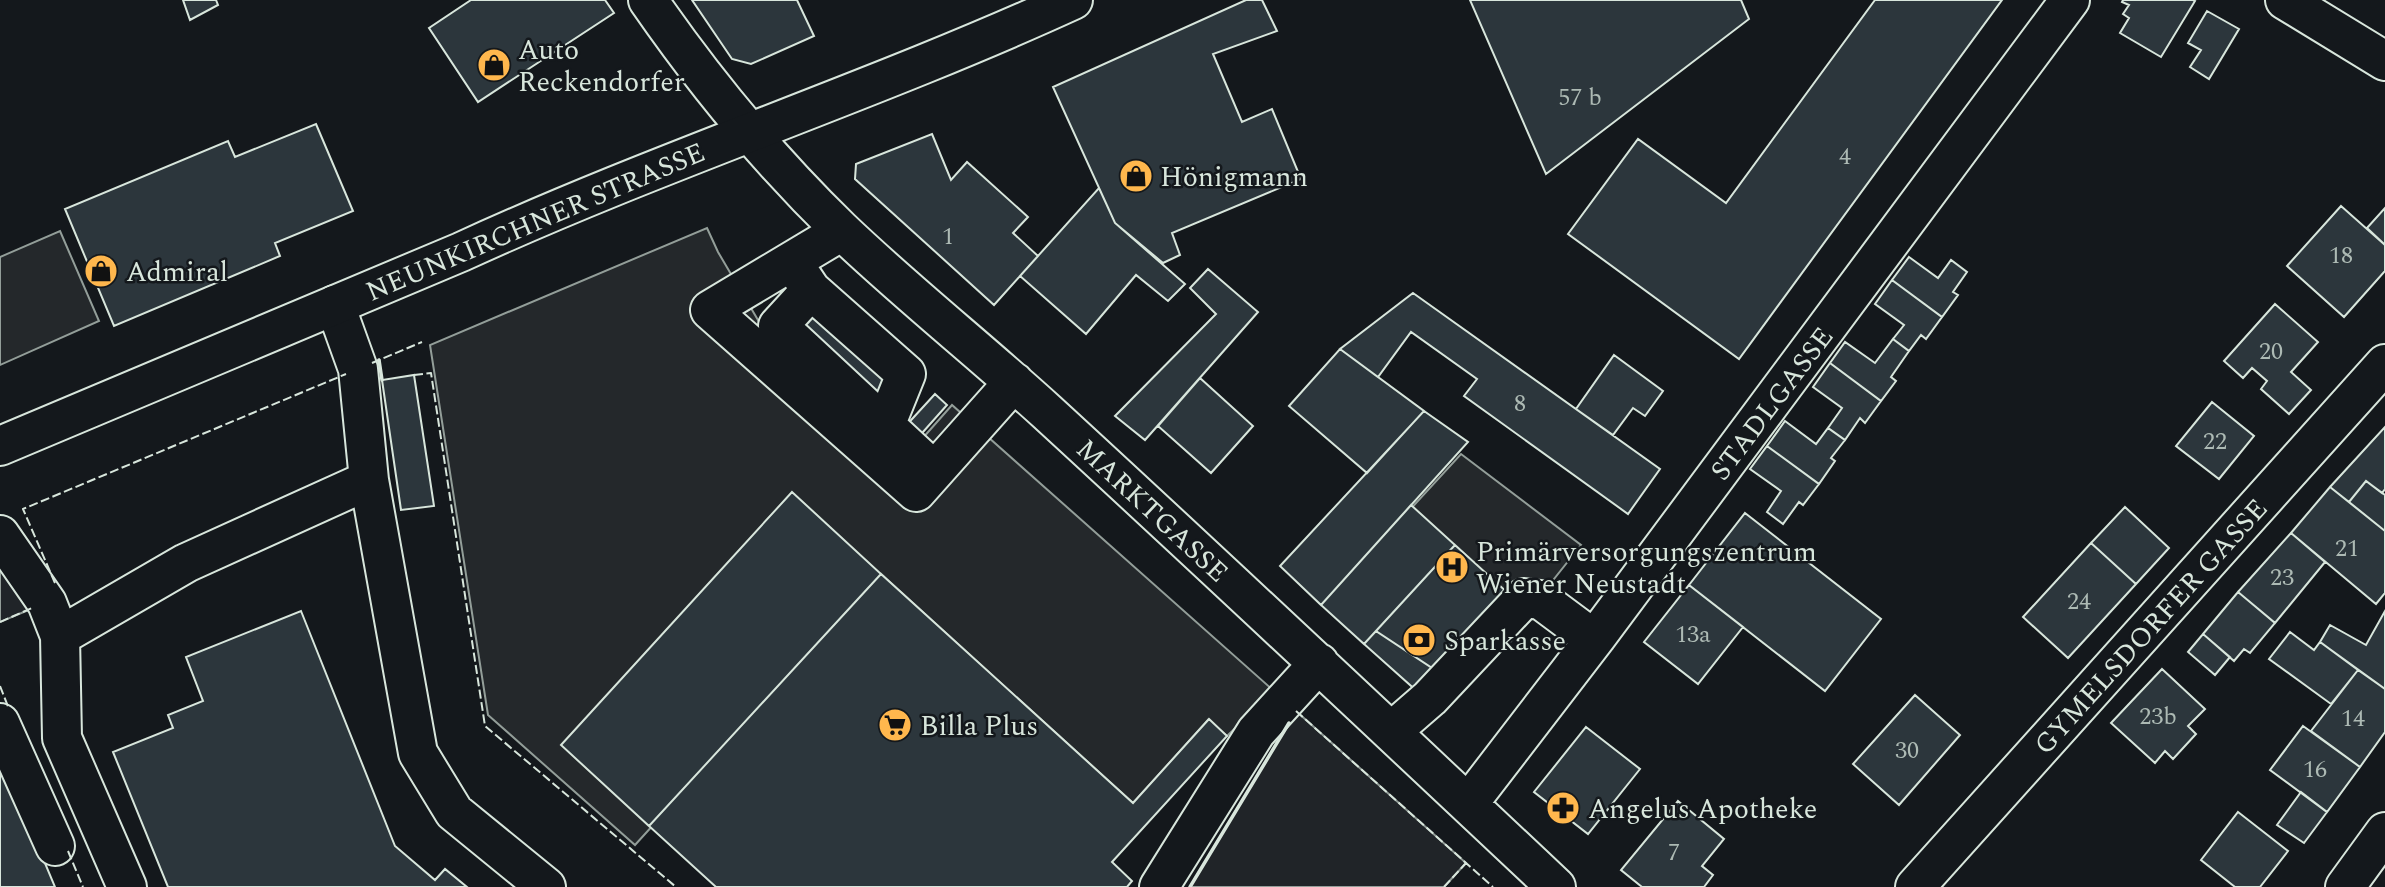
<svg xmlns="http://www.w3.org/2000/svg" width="2385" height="887" viewBox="0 0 2385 887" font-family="Spectral,serif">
<rect width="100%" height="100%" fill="#14181c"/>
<path fill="#202428" stroke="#939e99" stroke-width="2" d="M 0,566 L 31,609 L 0,622 Z
M 1296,711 L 1466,863 L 1444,887 L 1190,887 Z"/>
<path fill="#24282b" stroke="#939e99" stroke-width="2" d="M 707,228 L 718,252 L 765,332 L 906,457 L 952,405 L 1274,691 L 1227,736 L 1208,720 L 1133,803 L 881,574 L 635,845 L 488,715 L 430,345 Z
M 60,231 L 99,321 L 0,365 L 0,257 Z
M 1461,454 L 1581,545 L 1542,594 L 1502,599 L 1405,515 Z"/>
<path fill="#2c363c" stroke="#d8e6dc" stroke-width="2" d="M 183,0 L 216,0 L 218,5 L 190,20 Z
M 471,0 L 605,0 L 614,13 L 478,102 L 429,28 Z
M 692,0 L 797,0 L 814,36 L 751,64 L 732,59 Z
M 1246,0 L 1262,0 L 1277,31 L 1213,54 L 1242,122 L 1272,109 L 1301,179 L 1172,233 L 1180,255 L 1163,263 L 1115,223 L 1053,87 Z
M 1470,0 L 1741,0 L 1749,19 L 1546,174 Z
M 1875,0 L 2002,0 L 1739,359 L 1568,234 L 1638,139 L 1726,203 Z
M 2123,0 L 2193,0 L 2195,1 L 2161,57 L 2120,33 L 2129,18 L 2123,14 L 2129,5 L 2122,2 Z
M 2207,11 L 2239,29 L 2209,79 L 2190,67 L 2201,50 L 2188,43 Z
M 316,124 L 353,211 L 275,243 L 280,256 L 114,326 L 65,209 L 228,141 L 235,157 Z
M 932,134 L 951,180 L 967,162 L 1028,217 L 1013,233 L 1038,256 L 994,305 L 855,179 L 856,164 Z
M 1099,188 L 1115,223 L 1185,284 L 1168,301 L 1136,275 L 1086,334 L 1020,276 Z
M 2341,206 L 2385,245 L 2385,271 L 2344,317 L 2287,266 Z
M 2385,208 L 2385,245 L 2367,228 Z
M 1909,257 L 1938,278 L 1951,260 L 1967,272 L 1953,292 L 1958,295 L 1942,317 L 1892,280 Z
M 1208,269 L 1258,312 L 1145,440 L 1115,416 L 1216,314 L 1190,288 Z
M 1892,280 L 1942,317 L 1926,339 L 1921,335 L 1909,351 L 1893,339 L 1904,325 L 1875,304 Z
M 1413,293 L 1660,469 L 1628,514 L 1464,396 L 1477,379 L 1411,332 L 1378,377 L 1340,349 Z
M 818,299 L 911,383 L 883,414 L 790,330 Z
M 2275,304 L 2318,342 L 2291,372 L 2311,390 L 2289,414 L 2261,389 L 2267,381 L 2252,368 L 2243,378 L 2224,361 Z
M 1893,339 L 1909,351 L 1891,377 L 1896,381 L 1881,401 L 1830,363 L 1845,342 L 1875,363 Z
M 1340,349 L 1424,411 L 1367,473 L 1289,406 Z
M 1614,355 L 1663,391 L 1645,416 L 1633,408 L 1613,435 L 1576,409 Z
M 1830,363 L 1881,401 L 1865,423 L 1860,418 L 1845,440 L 1828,428 L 1842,408 L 1813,387 Z
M 414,375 L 434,506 L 401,510 L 382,380 Z
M 1200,378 L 1253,426 L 1211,473 L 1158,426 Z
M 935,394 L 947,405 L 915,441 L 902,430 Z
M 2212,402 L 2254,436 L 2219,479 L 2176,446 Z
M 1424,411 L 1468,442 L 1321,605 L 1280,566 Z
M 1785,421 L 1816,444 L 1828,428 L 1845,440 L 1831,458 L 1835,461 L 1819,484 L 1767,446 Z
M 2385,427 L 2385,489 L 2382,493 L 2366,481 L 2349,502 L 2330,487 Z
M 1767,446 L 1819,484 L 1803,505 L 1799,502 L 1783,524 L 1767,512 L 1781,491 L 1750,469 Z
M 2366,481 L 2385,495 L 2385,531 L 2349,502 Z
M 2330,487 L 2385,531 L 2385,593 L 2376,604 L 2291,533 Z
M 792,492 L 881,574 L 649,826 L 561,745 Z
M 1411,505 L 1455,545 L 1364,644 L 1321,605 Z
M 2125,507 L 2169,548 L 2136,584 L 2091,543 Z
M 1745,513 L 1881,619 L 1825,691 L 1689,585 Z
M 2291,533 L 2325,562 L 2275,623 L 2238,592 Z
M 2091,543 L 2136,584 L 2068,658 L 2023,617 Z
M 1455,545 L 1509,594 L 1438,672 L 1376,631 Z
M 881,574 L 1133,803 L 1209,719 L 1227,736 L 1112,862 L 1132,881 L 1127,887 L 716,887 L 649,826 Z
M 1689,585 L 1743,627 L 1698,684 L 1644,642 Z
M 2238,592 L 2275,623 L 2250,653 L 2244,649 L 2234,661 L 2203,634 Z
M 301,611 L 395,846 L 435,880 L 445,869 L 467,887 L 168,887 L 113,752 L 173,728 L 168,715 L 203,701 L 186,657 Z
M 2385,611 L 2385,689 L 2320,642 L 2330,625 L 2366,645 Z
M 1376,631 L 1438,672 L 1419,693 L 1364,644 Z
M 2290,632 L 2314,650 L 2320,642 L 2358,670 L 2331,704 L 2269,659 Z
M 2203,634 L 2230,657 L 2215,675 L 2188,652 Z
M 2162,669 L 2205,709 L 2188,726 L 2196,734 L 2173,759 L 2165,751 L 2155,763 L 2111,723 Z
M 2358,670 L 2385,689 L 2385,732 L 2360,767 L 2311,731 Z
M 1915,695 L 1960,735 L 1899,805 L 1853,764 Z
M 2303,726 L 2360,767 L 2327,812 L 2270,770 Z
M 1586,727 L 1640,769 L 1588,834 L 1534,792 Z
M 0,756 L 55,887 L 0,887 Z
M 2301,792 L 2327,812 L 2304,843 L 2277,825 Z
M 1678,801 L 1724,839 L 1702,866 L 1713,875 L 1704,887 L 1642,887 L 1621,870 Z
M 2238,812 L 2288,851 L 2260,887 L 2235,887 L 2201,860 Z"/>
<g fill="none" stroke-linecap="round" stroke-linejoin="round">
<defs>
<path id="minor" d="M 648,0 C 704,81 770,161 841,230 C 907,293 979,350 1047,412 C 1218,569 1387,728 1556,887
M 2285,0 L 2385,61
M 842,231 L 710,310 L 916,492 L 1014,382
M 797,269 L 811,290 L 906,374 L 885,426
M 811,290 L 778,326 L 934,471
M 335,305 L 358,369 L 369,480 L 418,753 L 454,812 L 546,887
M 0,535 L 47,603 L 60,636 L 62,738 L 127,887
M 60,636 L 186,563 L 369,480
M 0,723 L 55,846
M 1392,731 L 1430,698 L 1524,598 L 1541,600 L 1584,632 L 1597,636
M 1468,804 L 1597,636 L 2070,0
M 1159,887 L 1256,732 L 1319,663
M 1915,887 L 2385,364
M 2345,887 L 2385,832"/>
<path id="major" d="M 0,446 L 461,252 C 661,160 872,92 1073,0"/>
</defs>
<use href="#minor" stroke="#d8e6dc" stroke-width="42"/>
<use href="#major" stroke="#d8e6dc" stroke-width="42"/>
<use href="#minor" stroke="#14181c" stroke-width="38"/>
<use href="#major" stroke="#14181c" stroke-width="38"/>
<path stroke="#d8e6dc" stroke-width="2" stroke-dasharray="9 3.5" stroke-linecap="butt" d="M 372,363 L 422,342
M 414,375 L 431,373 L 485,726 L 676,887
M 55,583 L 23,509 L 346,374
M 0,622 L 32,608
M 0,686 L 9,709
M 1296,711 L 1493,887
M 68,851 L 83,887
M 1444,887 L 1466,863"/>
<path stroke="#d8e6dc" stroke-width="3.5" d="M 379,360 L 382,380
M 1190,887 L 1289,723"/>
</g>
<defs>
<symbol id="shop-disc" viewBox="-11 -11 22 22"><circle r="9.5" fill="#ffb74d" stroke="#14181c"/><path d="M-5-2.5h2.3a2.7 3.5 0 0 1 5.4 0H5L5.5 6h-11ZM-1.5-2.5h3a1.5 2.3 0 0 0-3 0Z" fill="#111"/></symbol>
<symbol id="hospital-disc" viewBox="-11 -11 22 22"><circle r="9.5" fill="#ffb74d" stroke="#14181c"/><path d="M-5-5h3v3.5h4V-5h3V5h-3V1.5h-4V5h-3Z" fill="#111"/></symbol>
<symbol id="bank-disc" viewBox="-11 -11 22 22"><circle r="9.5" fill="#ffb74d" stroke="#14181c"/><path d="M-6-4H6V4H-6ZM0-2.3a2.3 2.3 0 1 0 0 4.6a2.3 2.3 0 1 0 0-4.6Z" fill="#111"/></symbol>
<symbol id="supermarket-disc" viewBox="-11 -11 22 22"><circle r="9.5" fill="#ffb74d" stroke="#14181c"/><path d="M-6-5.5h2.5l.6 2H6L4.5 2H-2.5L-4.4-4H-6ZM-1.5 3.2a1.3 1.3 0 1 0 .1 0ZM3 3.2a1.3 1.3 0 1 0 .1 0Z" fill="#111"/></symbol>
<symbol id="pharmacy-disc" viewBox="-11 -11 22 22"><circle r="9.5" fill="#ffb74d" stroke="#14181c"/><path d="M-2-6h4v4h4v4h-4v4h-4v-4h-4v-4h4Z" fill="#111"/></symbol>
</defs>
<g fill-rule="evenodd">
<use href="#shop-disc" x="475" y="46" width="38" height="38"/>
<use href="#shop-disc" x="1117" y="157" width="38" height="38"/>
<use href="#shop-disc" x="82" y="252" width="38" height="38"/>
<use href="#hospital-disc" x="1433" y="548" width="38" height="38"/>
<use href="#bank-disc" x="1400" y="621" width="38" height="38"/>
<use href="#supermarket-disc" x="876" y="706" width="38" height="38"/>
<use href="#pharmacy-disc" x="1544" y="789" width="38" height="38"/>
</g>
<g text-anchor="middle" stroke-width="5" stroke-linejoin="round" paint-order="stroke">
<g font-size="24" fill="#adbab4">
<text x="1580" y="105">57 b</text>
<text x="1845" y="164">4</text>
<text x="948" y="244">1</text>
<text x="2341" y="263">18</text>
<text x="2271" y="359">20</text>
<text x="1520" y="411">8</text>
<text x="2215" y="449">22</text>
<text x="2347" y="556">21</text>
<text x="2282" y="585">23</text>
<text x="2079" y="609">24</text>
<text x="1693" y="642">13a</text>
<text x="2158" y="724">23b</text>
<text x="2353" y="726">14</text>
<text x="1907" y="758">30</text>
<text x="2315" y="777">16</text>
<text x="1674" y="860">7</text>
</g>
<g font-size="28" fill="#d8e6dc" stroke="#14181c" text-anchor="start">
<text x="518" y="59">Auto<tspan x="518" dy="32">Reckendorfer</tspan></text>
<text x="1160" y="186">Hönigmann</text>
<text x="126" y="281">Admiral</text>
<text x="1476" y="561">Primärversorgungszentrum<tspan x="1476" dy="32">Wiener Neustadt</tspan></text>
<text x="1444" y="650">Sparkasse</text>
<text x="920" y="735">Billa Plus</text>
<text x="1588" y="818">Angelus Apotheke</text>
</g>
<g font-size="28" fill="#d8e6dc" stroke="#14181c">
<text transform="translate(535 221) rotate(-23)" y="10">NEUNKIRCHNER STRASSE</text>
<text transform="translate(1771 403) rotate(-53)" y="10">STADLGASSE</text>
<text transform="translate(1153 510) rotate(43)" y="10">MARKTGASSE</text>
<text transform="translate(2150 626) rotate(-48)" y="10">GYMELSDORFER GASSE</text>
</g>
</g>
</svg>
